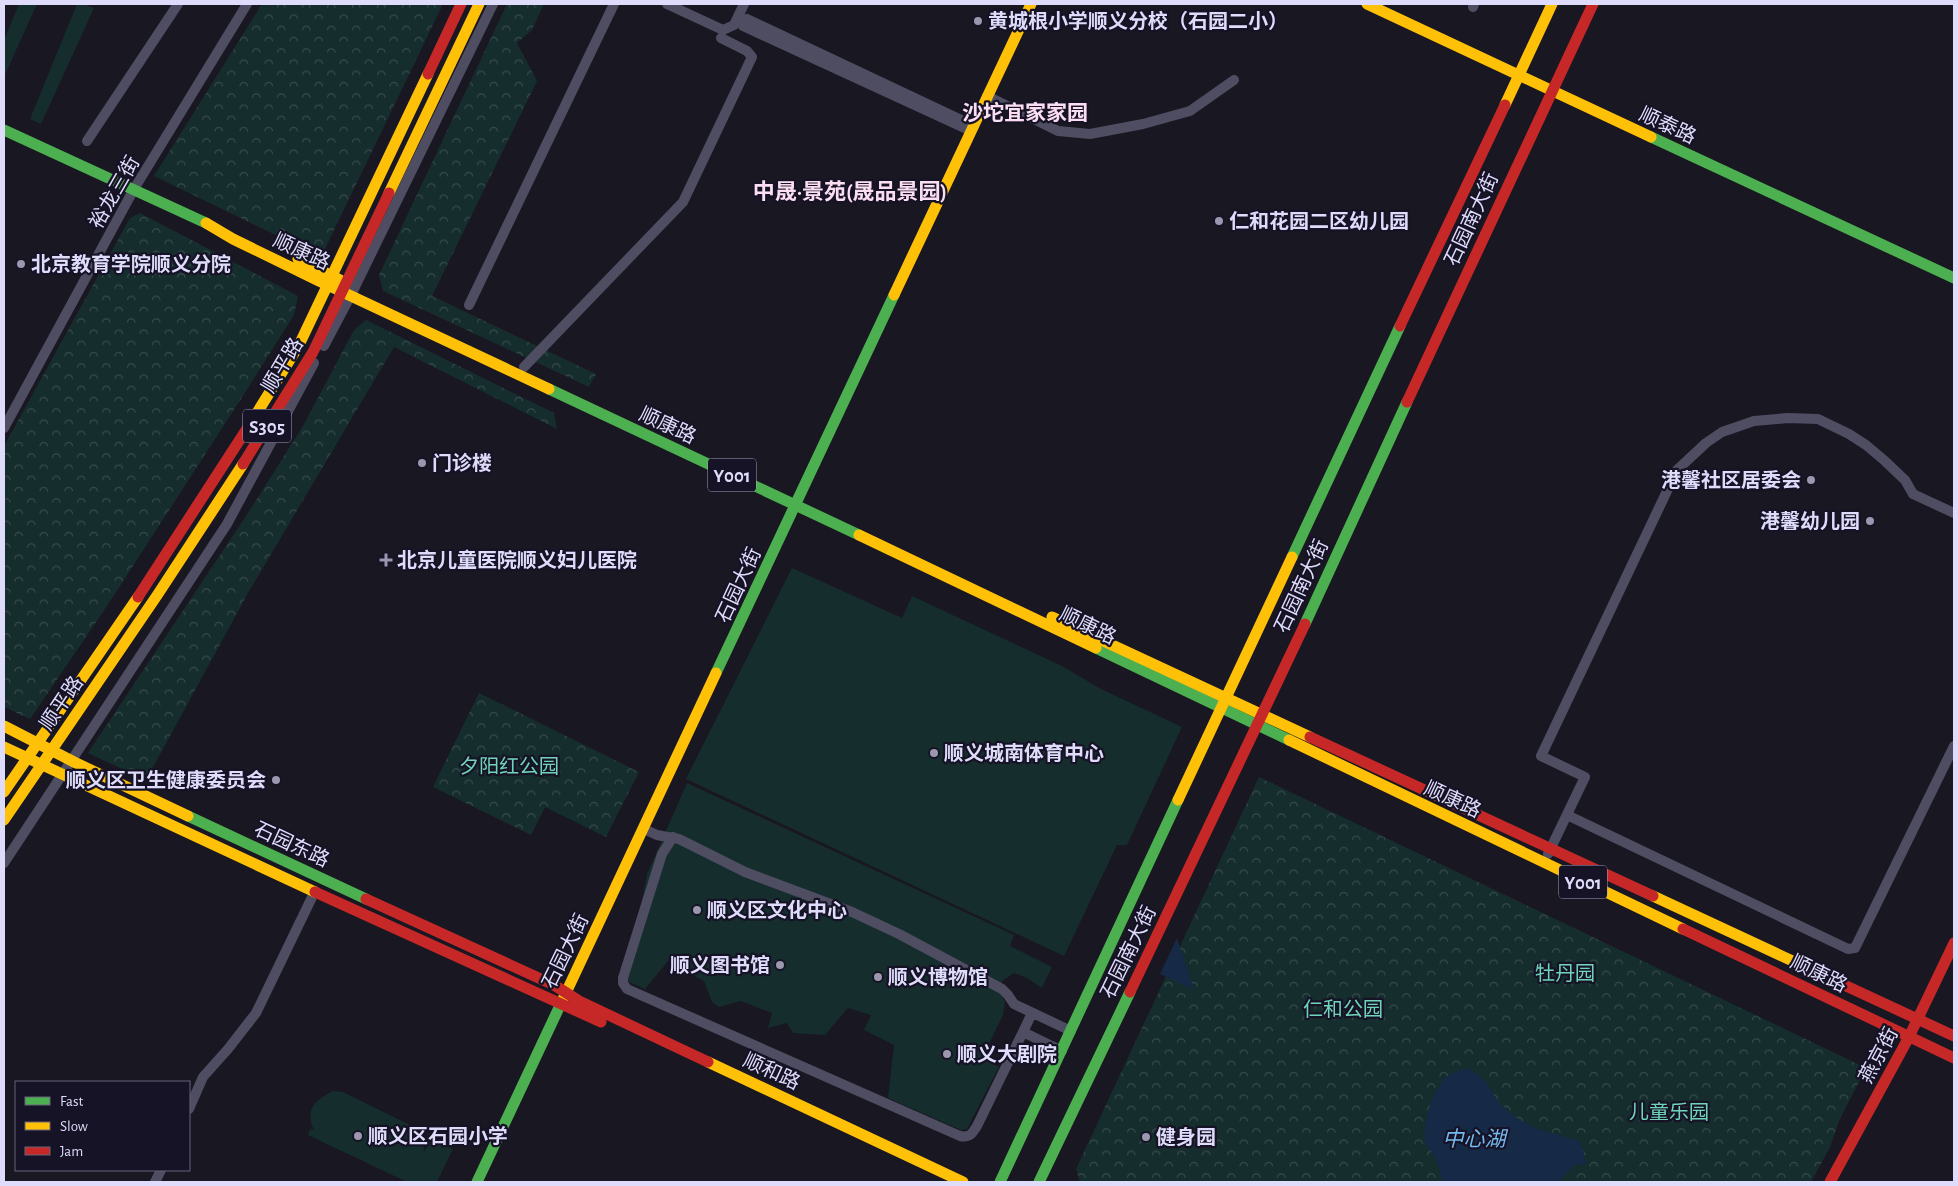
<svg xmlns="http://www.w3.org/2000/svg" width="1958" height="1186" viewBox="0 0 1958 1186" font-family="'Alegreya Sans','Noto Sans SC',sans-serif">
<defs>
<pattern id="forest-crowns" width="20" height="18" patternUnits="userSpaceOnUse" patternTransform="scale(1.25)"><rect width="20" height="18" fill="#162d2d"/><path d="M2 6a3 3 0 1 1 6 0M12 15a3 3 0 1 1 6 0" fill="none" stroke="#374b4c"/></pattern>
</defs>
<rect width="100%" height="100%" fill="#191722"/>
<path fill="url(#forest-crowns)" d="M 262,4 L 443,4 L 321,257 L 154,176 Z
M 507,4 L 544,4 L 532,30 L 517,43 L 537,81 L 432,296 L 596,374 L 589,387 L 383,291 L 379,275 Z
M 140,213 L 298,296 L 294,315 L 246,391 L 109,603 L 30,719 L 4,707 L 4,446 L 130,218 Z
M 366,320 L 554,413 L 557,429 L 394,347 L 248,593 L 146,780 L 88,753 L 248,513 L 303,426 L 354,330 Z
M 479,693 L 639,772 L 606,837 L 545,807 L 531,835 L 433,787 Z
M 1259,777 L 1866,1068 L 1839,1121 L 1830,1147 L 1811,1182 L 1080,1182 L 1076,1169 Z"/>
<path fill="#162d2d" d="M 19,4 L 37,4 L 4,77 L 4,40 Z
M 77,4 L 83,4 L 94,8 L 41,124 L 30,119 Z
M 792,568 L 902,618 L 912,596 L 1062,666 L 1101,689 L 1182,727 L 1127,845 L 1117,845 L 1064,956 L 686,779 Z
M 687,783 L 1014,935 L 1010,946 L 1052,967 L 1042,988 L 1027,978 L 1014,973 L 1002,981 L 1000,993 L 1005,1001 L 1003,1015 L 982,1058 L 999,1067 L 967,1129 L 961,1130 L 888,1098 L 894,1045 L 864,1030 L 871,1015 L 848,1008 L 825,1035 L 793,1033 L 787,1023 L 768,1028 L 772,1013 L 741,1001 L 719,1007 L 712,1002 L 704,981 L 686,972 L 672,954 L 668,961 L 645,989 L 627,981 L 647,874 Z
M 333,1091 L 343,1092 L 416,1128 L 423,1138 L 424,1152 L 431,1138 L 453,1149 L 437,1182 L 407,1182 L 308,1135 L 310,1129 L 314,1130 C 304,1110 315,1100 333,1091 Z"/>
<path fill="#162a48" d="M 1177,938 L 1194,990 L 1160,974 Z
M 1469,1068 L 1485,1081 L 1499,1103 L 1515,1117 L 1535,1128 L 1579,1141 L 1583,1150 L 1586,1164 L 1574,1165 L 1558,1182 L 1444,1182 C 1439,1174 1439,1165 1435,1157 C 1433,1152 1428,1148 1426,1144 C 1420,1128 1434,1086 1448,1076 C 1453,1072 1463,1070 1469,1068 Z"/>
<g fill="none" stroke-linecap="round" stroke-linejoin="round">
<path stroke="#4f4d61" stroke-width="10" d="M 667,4 L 723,30 L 734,25 L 744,4
M 1473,7 L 1474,4
M 987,96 L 1058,131 L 1090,134 L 1143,124 L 1190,111 L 1234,80
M 971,131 L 743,26 L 747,19 L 974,126
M 87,141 L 178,4
M 469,305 L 614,4
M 324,346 L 351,295 L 493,4
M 524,367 L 683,202 L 752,57 L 747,51 L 721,38
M 4,428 L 134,189 L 247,4
M 1567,815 L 1848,949 L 1855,948 L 1954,746
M 644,829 L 657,835 L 679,839 L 745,872 L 852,912 L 899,934 L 1002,989 L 1008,995 L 1014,1004 L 1071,1031
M 673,837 L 662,854 L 623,978 L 623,983 L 627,989 L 960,1136 C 970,1138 972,1134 977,1126 L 1023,1032 L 1062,1051
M 1548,854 L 1585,777 L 1541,756 L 1677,470 L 1706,443 L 1722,432 L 1754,421 L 1788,418 L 1818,419 L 1849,434 L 1866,445 L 1885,461 L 1905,480 L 1913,494 L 1954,513
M 4,863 L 227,524 L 314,363
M 1023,1032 L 1032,1013
M 189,1109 L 203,1077 L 228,1049 L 256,1013 L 315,891
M 155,1182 L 161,1170"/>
<path stroke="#4caf50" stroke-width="11" d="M 4,130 L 206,223
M 1651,137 L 1954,278
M 549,389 L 859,535
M 1292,557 L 1400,326
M 1305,624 L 1407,402
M 1096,648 L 1289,740
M 716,673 L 894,295
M 188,816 L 366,899
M 477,1182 L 564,997
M 1000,1182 L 1178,800
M 1039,1182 L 1130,992"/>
<path stroke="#ffc107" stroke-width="11" d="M 1367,4 L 1651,137
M 1505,105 L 1552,4
M 389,193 L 479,4
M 206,223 L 233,239 L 317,280 L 549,389
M 298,259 L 340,280
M 894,295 L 1031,4
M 250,424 L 299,345 L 428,74
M 859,535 L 1096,648
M 1052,617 L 1310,737
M 4,726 L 74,762 L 188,816
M 1289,740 L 1683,929
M 4,747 L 315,892
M 4,792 L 138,597
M 1178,800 L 1292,557
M 4,820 L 158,594 L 243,464
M 1653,896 L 1829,978
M 564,997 L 716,673
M 708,1062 L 963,1182"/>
<path stroke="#c62828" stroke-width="11" d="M 428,74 L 461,4
M 1400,326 L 1505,105
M 1407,402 L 1593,4
M 243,464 L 313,352 L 389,193
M 138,597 L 250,424
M 1310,737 L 1653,896
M 315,892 L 601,1022
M 366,899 L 554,985 L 579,1001 L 708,1062
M 1683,929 L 1954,1058
M 1829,978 L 1954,1036
M 1130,992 L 1305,624
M 1830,1182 L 1909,1037 L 1954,943"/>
</g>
<g fill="#9a97af" stroke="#161326" stroke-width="2">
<circle cx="978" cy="21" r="5"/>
<circle cx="1219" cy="221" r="5"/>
<circle cx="21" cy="264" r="5"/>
<circle cx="422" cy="463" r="5"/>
<circle cx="1811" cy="480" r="5"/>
<circle cx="1870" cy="521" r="5"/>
<path d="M383.5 552.5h5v5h5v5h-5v5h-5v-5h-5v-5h5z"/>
<circle cx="934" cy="753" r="5"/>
<circle cx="276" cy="780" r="5"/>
<circle cx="697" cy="910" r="5"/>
<circle cx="780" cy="965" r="5"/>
<circle cx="878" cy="977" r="5"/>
<circle cx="947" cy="1054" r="5"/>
<circle cx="358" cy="1136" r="5"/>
<circle cx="1146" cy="1137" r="5"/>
</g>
<g text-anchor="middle" stroke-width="4.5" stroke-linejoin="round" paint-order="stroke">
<g fill="#161326" stroke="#a3a0bb" stroke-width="1">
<rect x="243" y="409.5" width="48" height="33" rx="4"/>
<rect x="708" y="458.5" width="48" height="33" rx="4"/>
<rect x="1559" y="865.5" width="48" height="33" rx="4"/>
</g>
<g font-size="19" font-weight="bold" fill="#dfdcfb">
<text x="267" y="433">S305</text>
<text x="732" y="482">Y001</text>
<text x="1583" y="889">Y001</text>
</g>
<g font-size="20" font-weight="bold" fill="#dfdcfb" stroke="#161326" text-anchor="start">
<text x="988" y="28">黄城根小学顺义分校（石园二小）</text>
<text x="1229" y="228">仁和花园二区幼儿园</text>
<text x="31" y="271">北京教育学院顺义分院</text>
<text x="432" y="470">门诊楼</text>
<text x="1801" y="487" text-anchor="end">港馨社区居委会</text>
<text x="1860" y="528" text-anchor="end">港馨幼儿园</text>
<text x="397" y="567">北京儿童医院顺义妇儿医院</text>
<text x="944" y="760">顺义城南体育中心</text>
<text x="266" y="787" text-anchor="end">顺义区卫生健康委员会</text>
<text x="707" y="917">顺义区文化中心</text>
<text x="770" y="972" text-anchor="end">顺义图书馆</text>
<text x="888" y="984">顺义博物馆</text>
<text x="957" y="1061">顺义大剧院</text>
<text x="368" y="1143">顺义区石园小学</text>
<text x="1156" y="1144">健身园</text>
</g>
<g font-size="20" fill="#dfdcfb" stroke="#161326">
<text transform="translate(1668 125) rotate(25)" y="7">顺泰路</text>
<text transform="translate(114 192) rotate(-60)" y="7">裕龙三街</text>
<text transform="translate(1471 219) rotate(-65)" y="7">石园南大街</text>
<text transform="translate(302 251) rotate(25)" y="7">顺康路</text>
<text transform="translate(282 365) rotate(-59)" y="7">顺平路</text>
<text transform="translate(668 425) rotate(25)" y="7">顺康路</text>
<text transform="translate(738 585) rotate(-65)" y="7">石园大街</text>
<text transform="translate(1301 586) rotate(-65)" y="7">石园南大街</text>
<text transform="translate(1088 625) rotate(26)" y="7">顺康路</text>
<text transform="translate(61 703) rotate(-56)" y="7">顺平路</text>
<text transform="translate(1453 799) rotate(25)" y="7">顺康路</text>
<text transform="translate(292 844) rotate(25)" y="7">石园东路</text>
<text transform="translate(565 951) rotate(-64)" y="7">石园大街</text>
<text transform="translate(1128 952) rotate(-64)" y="7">石园南大街</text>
<text transform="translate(1819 973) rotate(26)" y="7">顺康路</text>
<text transform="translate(1878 1055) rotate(-62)" y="7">燕京街</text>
<text transform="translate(772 1071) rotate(25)" y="7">顺和路</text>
</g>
<g font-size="20" fill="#6fd4ba" stroke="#161326">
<text x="509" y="773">夕阳红公园</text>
<text x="1565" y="980">牡丹园</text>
<text x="1343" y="1016">仁和公园</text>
<text x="1669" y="1119">儿童乐园</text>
</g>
<g font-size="21" font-weight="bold" fill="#fbdef1" stroke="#161326">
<text x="1025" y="120">沙坨宜家家园</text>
</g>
<g font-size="21" font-style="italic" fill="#75b8f0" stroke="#161326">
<text x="1474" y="1146">中心湖</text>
</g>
<g font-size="22" font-weight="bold" fill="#fbdef1" stroke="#161326">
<text x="850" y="199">中晟·景苑(晟品景园)</text>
</g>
</g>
<rect width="1958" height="1186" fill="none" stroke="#dfdcfb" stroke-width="10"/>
<rect x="15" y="1081" width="175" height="90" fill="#161326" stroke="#66637b"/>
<rect x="25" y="1097" width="25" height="8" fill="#4caf50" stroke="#66637b"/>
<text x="60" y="1106" font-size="15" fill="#dfdcfb">Fast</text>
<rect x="25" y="1122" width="25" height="8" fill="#ffc107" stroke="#66637b"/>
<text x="60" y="1131" font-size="15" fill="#dfdcfb">Slow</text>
<rect x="25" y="1147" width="25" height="8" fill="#c62828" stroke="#66637b"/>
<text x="60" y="1156" font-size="15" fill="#dfdcfb">Jam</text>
</svg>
